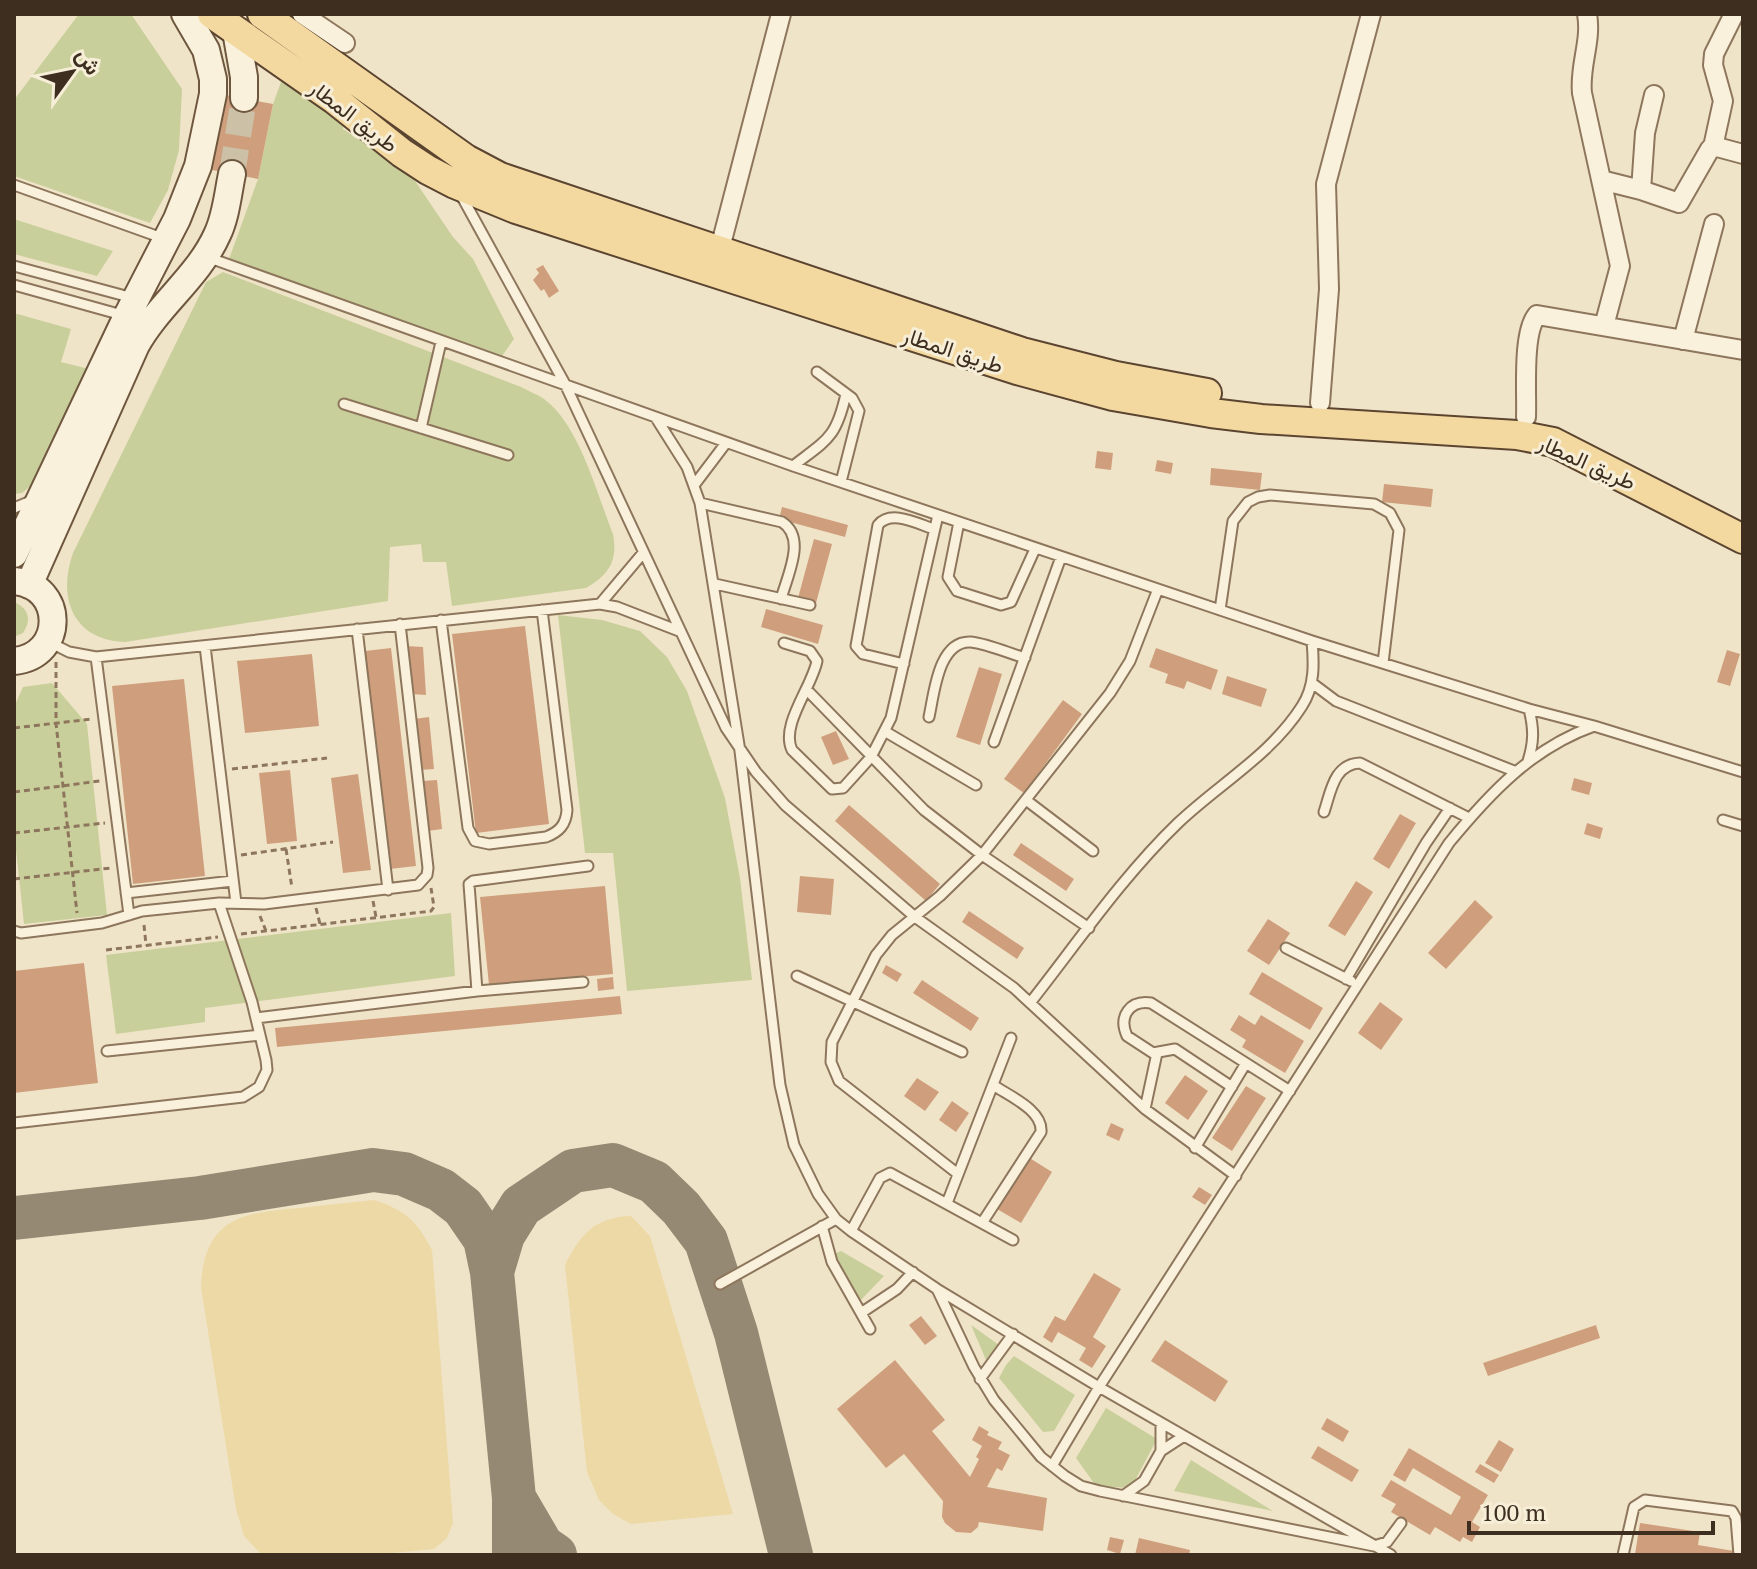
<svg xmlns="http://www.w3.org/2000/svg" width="1757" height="1569" viewBox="0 0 1757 1569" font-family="'PT Serif',Vazirmatn,serif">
<rect width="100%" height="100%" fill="#f0e4c8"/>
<path fill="#c9cf9b" d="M 79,14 L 131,14 L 182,89 L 179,150 L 168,190 L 150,223 L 14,176 L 14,100 Z
M 281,82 L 305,92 L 306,98 L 344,117 L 343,129 L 409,172 L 453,237 L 473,259 L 514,339 L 502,356 L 229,259 L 258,179 L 273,104 Z
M 14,219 L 113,251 L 97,276 L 14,254 Z
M 223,272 L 521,387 C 528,391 537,394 544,399 C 579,424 597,494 613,534 C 618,561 609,575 586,588 L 452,606 L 446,562 L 423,562 L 421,544 L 390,547 L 388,601 L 125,642 C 73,640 57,598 73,553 L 206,282 Z
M 14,313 L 71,329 L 61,362 L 89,369 L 32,485 L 22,493 L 14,494 Z
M 14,602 C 29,608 32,620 23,633 L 14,637 Z
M 558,615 L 602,620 L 640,631 L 667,657 L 687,691 L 725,798 L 740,878 L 752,980 L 627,991 L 613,853 L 585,853 Z
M 52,683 L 87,724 L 107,915 L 24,924 L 14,832 L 14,707 L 23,687 Z
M 451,913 L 455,976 L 205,1008 L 205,1022 L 116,1034 L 106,955 Z
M 841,1251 L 884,1276 L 860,1301 L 834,1254 Z
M 971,1325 L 999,1345 L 986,1360 Z
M 1014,1356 L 1075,1395 L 1054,1431 L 1043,1432 L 999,1378 L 1006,1365 Z
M 1106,1408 L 1157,1439 L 1131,1488 L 1096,1486 L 1076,1458 Z
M 1191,1460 L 1273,1511 L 1174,1491 Z"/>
<path fill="#ecd9a5" d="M 374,1200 C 405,1210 417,1221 432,1250 L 453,1523 L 447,1538 L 434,1549 L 369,1555 L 262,1555 L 244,1536 L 236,1509 L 201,1287 C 204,1219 240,1213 299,1208 C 324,1205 349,1203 374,1200 Z
M 631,1216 L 650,1236 L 733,1514 L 631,1524 L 613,1514 L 599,1500 L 587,1472 L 565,1265 C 580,1234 596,1217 631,1216 Z"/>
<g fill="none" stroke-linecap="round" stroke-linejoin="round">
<path stroke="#968974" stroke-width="44" d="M 14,1218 L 200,1198 L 373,1170 L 404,1174 L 441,1190 L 463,1207 L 485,1239 L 492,1272
M 514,1498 L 542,1546 L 555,1555
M 514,1555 L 514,1498 L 492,1272 L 503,1235 L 521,1206 L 573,1171 L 613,1165 L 654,1182 L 681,1208 L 706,1241 L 736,1333 L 791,1555"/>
</g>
<path fill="#cf9f7d" d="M 215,93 L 273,104 L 258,179 L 202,168 Z
M 543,265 L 559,291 L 549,298 L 544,289 L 541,291 L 533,280 L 539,273 L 536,269 Z
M 1097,451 L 1113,453 L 1111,470 L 1095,468 Z
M 1157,460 L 1173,463 L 1171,474 L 1155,471 Z
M 1211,468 L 1262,473 L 1260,490 L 1210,485 Z
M 1384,484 L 1433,489 L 1431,507 L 1382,502 Z
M 782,507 L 848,525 L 845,537 L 779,519 Z
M 814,539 L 832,544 L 816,603 L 798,598 Z
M 766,609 L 823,625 L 818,644 L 761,627 Z
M 525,626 L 549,824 L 476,833 L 452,634 Z
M 406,646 L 423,647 L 426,695 L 411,694 Z
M 391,648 L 416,866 L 390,869 L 365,651 Z
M 1156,648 L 1218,670 L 1211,690 L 1187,681 L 1184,689 L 1165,683 L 1168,674 L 1149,667 Z
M 1727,650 L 1740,654 L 1730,686 L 1717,682 Z
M 312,654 L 319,726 L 245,733 L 237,661 Z
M 979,667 L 1002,674 L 980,745 L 956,737 Z
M 1227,676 L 1267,689 L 1261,707 L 1222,694 Z
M 184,679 L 205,876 L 133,884 L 112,686 Z
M 1063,700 L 1082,714 L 1024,793 L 1004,779 Z
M 429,717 L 434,769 L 420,770 L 414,719 Z
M 836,731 L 849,759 L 833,765 L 821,737 Z
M 290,770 L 297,841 L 267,844 L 259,773 Z
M 358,774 L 371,870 L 343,873 L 331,778 Z
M 1574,778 L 1592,783 L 1589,795 L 1571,790 Z
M 437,780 L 442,829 L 428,831 L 422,781 Z
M 849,805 L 940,884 L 926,901 L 835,821 Z
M 1400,814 L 1416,823 L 1389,869 L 1373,859 Z
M 1587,823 L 1603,828 L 1600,839 L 1584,834 Z
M 1021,843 L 1074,879 L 1066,891 L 1013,855 Z
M 800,876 L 834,879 L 831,915 L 797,912 Z
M 1356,881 L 1373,892 L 1345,936 L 1328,926 Z
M 605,886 L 613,974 L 489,985 L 480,897 Z
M 1475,900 L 1493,917 L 1446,969 L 1428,953 Z
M 969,911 L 1024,948 L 1017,959 L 962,922 Z
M 1268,919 L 1290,933 L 1269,965 L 1247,951 Z
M 84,963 L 98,1083 L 14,1093 L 14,971 Z
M 886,965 L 902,974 L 897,982 L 882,973 Z
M 1262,972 L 1323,1008 L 1310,1030 L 1249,994 Z
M 613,977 L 614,989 L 598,991 L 597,979 Z
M 922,980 L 979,1018 L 971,1031 L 913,993 Z
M 620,996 L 622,1014 L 277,1047 L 275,1028 Z
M 1380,1002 L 1403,1019 L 1381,1050 L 1358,1033 Z
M 1239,1015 L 1255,1025 L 1261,1015 L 1304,1041 L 1285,1073 L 1242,1047 L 1246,1040 L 1230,1030 Z
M 1185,1075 L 1208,1091 L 1188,1120 L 1165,1103 Z
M 917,1078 L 939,1092 L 925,1111 L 904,1096 Z
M 1246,1086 L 1266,1098 L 1232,1151 L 1212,1138 Z
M 952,1101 L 969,1113 L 956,1132 L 939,1120 Z
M 1111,1123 L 1124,1129 L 1119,1141 L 1106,1135 Z
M 1028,1157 L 1052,1172 L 1021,1223 L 997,1209 Z
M 1199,1187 L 1212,1195 L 1205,1205 L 1192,1197 Z
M 1094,1273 L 1121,1289 L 1093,1337 L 1106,1346 L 1092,1368 L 1079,1360 L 1086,1348 L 1058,1332 L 1052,1343 L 1043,1337 L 1055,1316 L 1065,1321 Z
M 921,1316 L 937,1336 L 925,1345 L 909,1325 Z
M 1596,1325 L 1600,1338 L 1488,1376 L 1483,1363 Z
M 1165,1340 L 1228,1381 L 1215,1402 L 1151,1361 Z
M 895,1360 L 945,1420 L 932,1431 L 970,1477 L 979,1459 L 976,1457 L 982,1446 L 972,1440 L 979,1426 L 989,1432 L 987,1435 L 1002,1442 L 998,1449 L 1010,1455 L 1002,1471 L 997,1468 L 987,1487 L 1047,1498 L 1043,1531 L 979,1522 L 978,1527 L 971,1533 L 956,1532 L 945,1523 L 942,1517 L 943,1501 L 904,1454 L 886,1468 L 837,1409 Z
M 1327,1418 L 1349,1431 L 1343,1442 L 1321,1429 Z
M 1499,1440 L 1514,1449 L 1501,1472 L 1485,1463 Z
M 1318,1446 L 1359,1470 L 1352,1482 L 1311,1458 Z
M 1409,1448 L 1488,1495 L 1472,1522 L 1480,1527 L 1472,1542 L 1463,1537 L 1460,1542 L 1435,1527 L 1430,1535 L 1391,1512 L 1396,1504 L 1381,1496 L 1391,1480 L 1451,1515 L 1461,1497 L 1413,1468 L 1405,1482 L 1393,1475 Z
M 1480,1464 L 1499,1475 L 1494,1483 L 1475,1472 Z
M 1640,1523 L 1700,1532 L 1698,1545 L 1734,1551 L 1734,1555 L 1635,1554 Z
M 1110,1537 L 1124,1540 L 1120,1554 L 1107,1550 Z
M 1139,1538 L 1190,1550 L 1189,1555 L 1135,1555 Z"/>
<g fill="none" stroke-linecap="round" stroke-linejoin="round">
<path stroke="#ccc0a6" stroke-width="26" stroke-dasharray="26 13" stroke-linecap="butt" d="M 232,174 L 244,98"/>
<defs>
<path id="lane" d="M 14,185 L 165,239
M 461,195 L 565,384 L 726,728 L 756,772 L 785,805 L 915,917 L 1014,988 L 1145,1109 L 1236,1176
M 207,257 L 793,466 L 1312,641 L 1529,709 L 1594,726 L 1743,772
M 14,266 L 133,298
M 14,285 L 122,315
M 817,372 L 852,398 L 859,411 L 841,482
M 344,404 L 508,455
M 656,418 L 687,467 L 700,503 L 740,751 L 780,1085 L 794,1145 L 818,1194 L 836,1219 L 851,1231 L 937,1289 L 1099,1387 L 1391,1555
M 421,428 L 441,342
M 793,466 C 828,439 836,438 846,394
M 695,484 L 726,443
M 700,503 L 782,522 C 807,538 787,576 781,599
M 14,508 L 31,501
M 959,522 L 948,577 L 957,591 L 1001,605 L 1011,602 L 1035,549
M 715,584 L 810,605
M 600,604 L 643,553
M 1220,610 L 1233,521 L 1248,502 L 1258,497 L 1270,495 L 1374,504 L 1390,513 L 1399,530 L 1383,663
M 441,620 L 468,828 L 475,841 L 489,844 L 546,837 C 559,832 566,825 567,810 L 542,610
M 357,629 L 388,890
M 49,642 L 69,652 L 96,657 L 600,604 L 617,607 L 679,631
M 784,643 L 810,651 L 817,661 C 812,687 780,725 792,750 L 832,789 L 843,788 L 871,757 L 891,718 L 938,515
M 205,646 L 236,903
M 96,657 L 129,915
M 904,664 L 863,654 L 856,646 L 878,525 C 891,509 918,524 934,529
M 1312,683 L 1336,701 L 1514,771
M 806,689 L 924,810 L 982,855 L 1089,928
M 929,717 C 934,695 938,640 971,642 C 988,644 1008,653 1025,658
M 886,732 L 976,785
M 994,742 L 1061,557
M 1528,761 C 1534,742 1534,729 1529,709
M 1026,800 L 1093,851
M 1324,812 C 1331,791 1334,764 1360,763 L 1469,818
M 1723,820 L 1743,826
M 126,893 L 233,881
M 14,931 L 21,933 L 102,923 L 142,911 L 219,903 L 264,904 L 418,885 L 427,875 L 428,868 L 400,624
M 1286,948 L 1351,981
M 797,976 L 962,1052
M 1346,979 L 1426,843 L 1450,808
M 477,991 L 469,884 L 473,881 L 588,866
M 1030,1003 C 1078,942 1123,876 1178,823 C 1219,784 1271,755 1302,706 C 1315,686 1314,663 1312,641
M 256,1018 L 477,991 L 583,982
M 107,1051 L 260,1035
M 1232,1087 L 1175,1049 L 1153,1053 L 1127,1036 C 1118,1016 1130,1000 1151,1003 L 1290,1091
M 1145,1109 L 1157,1053
M 14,1123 L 243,1097 L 259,1087 L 267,1070 L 266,1060 L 252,1002 L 219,903
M 1195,1148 L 1246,1063
M 958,1174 L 839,1081 L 831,1062 L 832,1042 L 876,955 L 892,935 L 940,896 L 982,855 L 1110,693 L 1130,661 L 1158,589
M 947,1203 L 1011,1038
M 982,1223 L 1041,1132 C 1043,1110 1009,1096 993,1085
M 822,1226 L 832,1262 L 870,1329
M 851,1231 L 880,1178 L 890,1173 L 1013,1240
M 720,1284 L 836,1219
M 937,1289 L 974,1367 L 994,1400 L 1041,1457 L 1065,1476 L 1081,1486 L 1100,1491 L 1374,1546 L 1387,1542 L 1401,1523
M 861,1313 L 897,1289 L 913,1272
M 980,1379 L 1013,1334
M 1161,1423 L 1161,1451
M 1052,1466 L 1099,1387 L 1449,843 C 1490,793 1532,748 1594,726
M 1123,1496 L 1144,1481 L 1161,1451 L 1184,1436
M 1623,1555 L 1634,1507 L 1645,1500 L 1732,1511 L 1736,1518 L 1739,1555"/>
<path id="street" d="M 302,14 L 345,43
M 1587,14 C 1592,41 1579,66 1582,93 L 1620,266 L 1604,326
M 1713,147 L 1723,101 L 1713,65 L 1714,54 L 1734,14
M 1601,180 L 1641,190 L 1679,203 L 1710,149 L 1717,147 L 1743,154
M 1641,190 L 1645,133 L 1654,95
M 719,252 L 781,14
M 1683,340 L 1714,224
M 1320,403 L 1329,289 L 1326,184 L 1371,14
M 1526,417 C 1527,392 1522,333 1537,315 L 1743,350"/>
<path id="secondary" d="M 236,31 L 244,77 L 244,98
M 14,554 L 127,316 L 177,219 L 198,166 L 213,94 L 213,79 L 206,50 L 185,14
M 14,581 C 65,585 66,656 14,661
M 29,585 L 136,345 C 158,305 198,277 217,235 C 226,217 228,193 232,174"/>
<path id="primary" d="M 212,14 L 334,99 L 402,153 L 428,170 L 455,184 L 516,209 L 1017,370 L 1113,396 L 1211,413 L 1261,419 L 1517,435 L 1553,442 L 1743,539
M 262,14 L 466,159 L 500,177 L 1022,352 L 1116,376 L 1207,393"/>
</defs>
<use href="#lane" stroke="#8d765c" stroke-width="13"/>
<use href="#street" stroke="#8d765c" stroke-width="22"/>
<use href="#secondary" stroke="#6f573f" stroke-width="30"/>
<use href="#primary" stroke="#5b4430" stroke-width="32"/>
<path stroke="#8d765c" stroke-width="3" stroke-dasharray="6 4" stroke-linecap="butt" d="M 56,662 L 56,723 L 77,913
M 14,728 L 92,719
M 232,769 L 327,758
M 14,792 L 100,781
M 14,833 L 105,823
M 286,849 L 292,888
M 241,855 L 333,842
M 14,879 L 111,868
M 373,901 L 376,917
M 316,908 L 320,924
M 260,916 L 266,931
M 144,925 L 146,945
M 241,934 L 431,911 L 434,907 L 431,888
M 106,950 L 218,937"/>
<use href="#lane" stroke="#faf1dc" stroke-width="9"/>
<use href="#street" stroke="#faf1dc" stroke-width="18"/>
<use href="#secondary" stroke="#faf1dc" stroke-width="26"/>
<use href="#primary" stroke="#f3d9a0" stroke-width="28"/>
</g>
<g text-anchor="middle" stroke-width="6" stroke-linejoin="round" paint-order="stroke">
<g font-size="22" fill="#3d2e20" stroke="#f7eed8">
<text transform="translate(354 116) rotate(37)" y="8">طريق المطار</text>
<text transform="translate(953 350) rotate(18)" y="8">طريق المطار</text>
<text transform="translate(1587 462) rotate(24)" y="8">طريق المطار</text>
</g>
</g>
<rect width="1757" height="1569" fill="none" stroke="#3d2e20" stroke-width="32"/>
<g transform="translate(72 72) rotate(57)" stroke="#f7eed8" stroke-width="6" paint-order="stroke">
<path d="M0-6L14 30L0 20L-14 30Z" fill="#3d2e20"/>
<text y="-12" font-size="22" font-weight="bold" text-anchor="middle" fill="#3d2e20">ش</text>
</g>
<path d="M1469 1521v12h244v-12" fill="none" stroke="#3d2e20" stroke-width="4"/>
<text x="1481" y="1521" font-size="24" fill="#3d2e20" stroke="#f7eed8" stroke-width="6" paint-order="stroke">100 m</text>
</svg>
